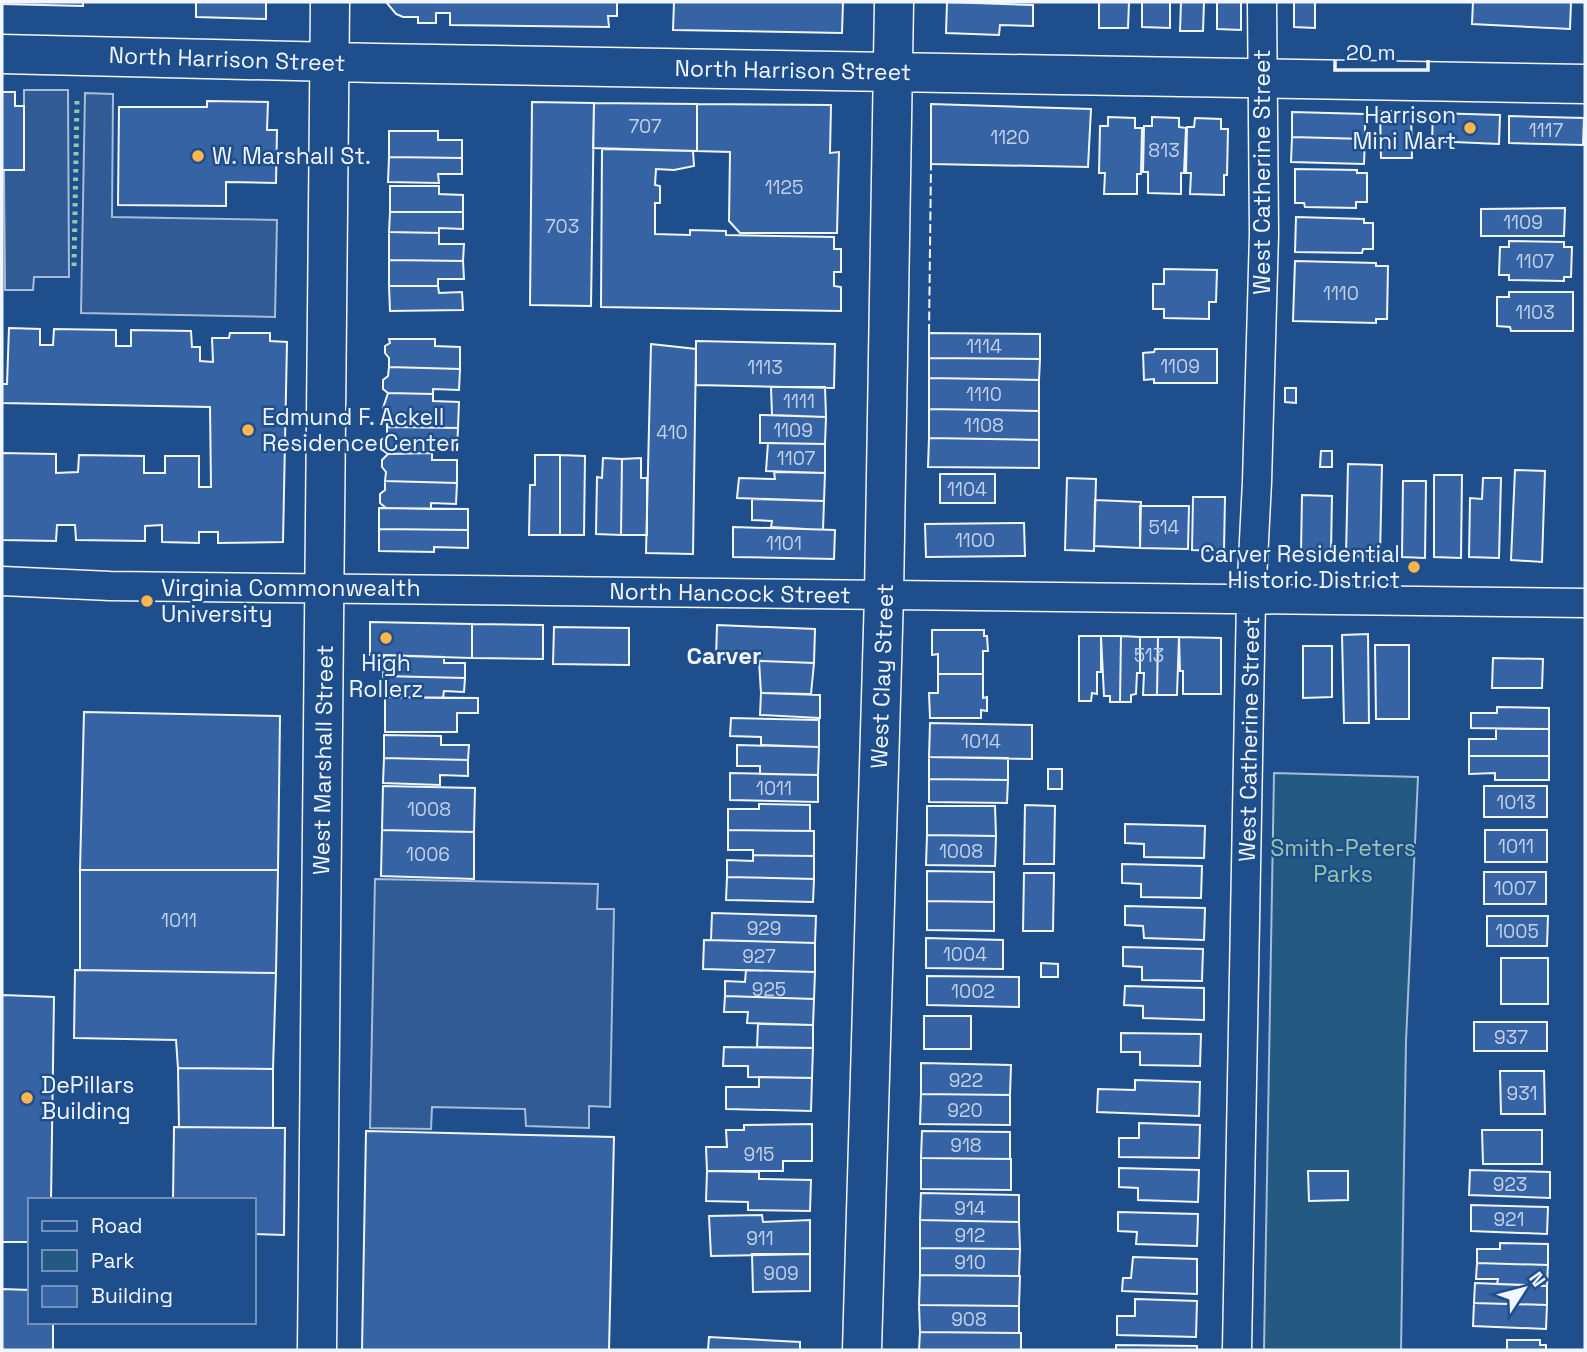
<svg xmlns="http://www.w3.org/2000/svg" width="1587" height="1352" viewBox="0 0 1587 1352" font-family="'Space Grotesk',sans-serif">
<rect width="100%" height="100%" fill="#1f4e8c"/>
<path fill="#245a82" stroke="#a8bbd7" stroke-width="2" d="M 1274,773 L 1418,777 L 1406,1041 L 1401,1350 L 1264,1350 Z"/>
<path fill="#305b95" stroke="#a8bbd7" stroke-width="2" d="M 24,90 L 68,90 L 69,277 L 34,277 L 33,290 L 5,290 L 4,170 L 24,170 Z
M 85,93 L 113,94 L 112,217 L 277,220 L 275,317 L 81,313 Z
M 375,879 L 598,884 L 597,909 L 614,909 L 610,1107 L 589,1106 L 589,1128 L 526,1126 L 525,1109 L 432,1107 L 431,1129 L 370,1128 Z"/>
<path fill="#3563a3" stroke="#f2f6ff" stroke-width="2" d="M 2,2 L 83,2 L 83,6 L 2,4 Z
M 196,2 L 266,2 L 266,19 L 196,17 Z
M 386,2 L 617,2 L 617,16 L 608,16 L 609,27 L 450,25 L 450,13 L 436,13 L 436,23 L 418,23 L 418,17 L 403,17 L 396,14 Z
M 674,2 L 843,2 L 842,33 L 673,30 Z
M 947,2 L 1033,5 L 1033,26 L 1000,25 L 999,35 L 946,33 Z
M 1099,2 L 1129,2 L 1128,28 L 1099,28 Z
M 1142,2 L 1170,2 L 1170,28 L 1142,27 Z
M 1181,2 L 1204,2 L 1203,31 L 1180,31 Z
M 1217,2 L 1241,2 L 1241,30 L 1217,29 Z
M 1294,2 L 1315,2 L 1315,28 L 1294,27 Z
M 1473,2 L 1571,2 L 1570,29 L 1472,24 Z
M 2,92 L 15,92 L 15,106 L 24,106 L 24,170 L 2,170 Z
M 207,101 L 268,102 L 267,130 L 277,130 L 276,183 L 226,182 L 226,206 L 118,205 L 119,107 L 207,107 Z
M 532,102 L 594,103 L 591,306 L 530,305 Z
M 594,103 L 697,104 L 697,151 L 593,148 Z
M 697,104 L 831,105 L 830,153 L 839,152 L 837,233 L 740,233 L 729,221 L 730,152 L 697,151 Z
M 931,104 L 1091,109 L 1088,167 L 931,164 Z
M 1380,111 L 1411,111 L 1412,158 L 1381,158 Z
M 1292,112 L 1365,114 L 1365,139 L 1292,137 Z
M 1433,113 L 1500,115 L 1499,144 L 1432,141 Z
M 1509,116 L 1584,118 L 1583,145 L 1509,143 Z
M 1108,117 L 1135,118 L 1135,128 L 1142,128 L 1141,174 L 1137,174 L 1137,194 L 1104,194 L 1105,173 L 1099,173 L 1100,126 L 1108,126 Z
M 1152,117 L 1179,118 L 1179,127 L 1186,128 L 1184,173 L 1181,173 L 1181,194 L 1148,193 L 1148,172 L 1143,172 L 1144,126 L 1152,126 Z
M 1195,118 L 1221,119 L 1221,129 L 1228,129 L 1227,175 L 1224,175 L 1224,195 L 1190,194 L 1191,173 L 1186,173 L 1187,127 L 1194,127 Z
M 389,131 L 438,131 L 438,140 L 462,140 L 462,158 L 389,157 Z
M 1292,137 L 1365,139 L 1364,164 L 1291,162 Z
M 602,149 L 693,151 L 694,166 L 674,170 L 656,169 L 655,185 L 660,186 L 660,203 L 655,203 L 655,234 L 690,235 L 690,230 L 726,231 L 726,235 L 834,237 L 834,249 L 841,249 L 841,272 L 834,272 L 834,286 L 841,287 L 841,311 L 601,307 Z
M 389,157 L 462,158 L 462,174 L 438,174 L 439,183 L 388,182 Z
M 1295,169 L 1357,170 L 1357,173 L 1367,173 L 1367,202 L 1356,202 L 1356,208 L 1305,207 L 1304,203 L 1295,203 Z
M 390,186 L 439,186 L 439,194 L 463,195 L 463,212 L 390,212 Z
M 1565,208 L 1564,236 L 1481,236 L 1481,209 Z
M 390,212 L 463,212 L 463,229 L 439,228 L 439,233 L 389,232 Z
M 1296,217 L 1364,219 L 1364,223 L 1373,223 L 1373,249 L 1363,249 L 1362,253 L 1295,252 Z
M 389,232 L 439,233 L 439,244 L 464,244 L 463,261 L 389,260 Z
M 1509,241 L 1564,242 L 1564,247 L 1572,247 L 1571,277 L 1564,277 L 1564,281 L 1509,280 L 1509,275 L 1499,275 L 1500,247 L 1509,247 Z
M 389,260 L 463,261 L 464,279 L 438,279 L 438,286 L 389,286 Z
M 1295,261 L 1376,263 L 1376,266 L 1388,266 L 1387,319 L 1376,319 L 1376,323 L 1293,321 Z
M 1164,269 L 1217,270 L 1216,302 L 1209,302 L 1209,319 L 1164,318 L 1164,309 L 1153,309 L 1153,284 L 1164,284 Z
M 389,286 L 438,286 L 439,293 L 462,292 L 463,310 L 390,311 Z
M 1509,292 L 1573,292 L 1573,331 L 1511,331 L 1510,327 L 1497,326 L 1497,297 L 1509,297 Z
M 9,328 L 40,329 L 40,345 L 53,345 L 54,329 L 116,330 L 116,346 L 131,346 L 131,330 L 191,331 L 192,347 L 200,347 L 200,361 L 213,362 L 212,338 L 229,338 L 230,333 L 270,333 L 270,341 L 287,342 L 283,542 L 218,543 L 218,532 L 199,532 L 199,543 L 162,542 L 162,525 L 145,526 L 145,541 L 76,540 L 75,525 L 57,525 L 56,541 L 2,540 L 2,453 L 56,454 L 56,473 L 78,472 L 79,455 L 144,456 L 144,473 L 165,473 L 165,456 L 199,456 L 199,487 L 211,487 L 210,407 L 2,403 L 2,384 L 7,384 Z
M 929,333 L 1040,334 L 1040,359 L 929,358 Z
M 389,339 L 435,339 L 435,346 L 460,347 L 460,369 L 389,367 L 389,358 L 385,353 L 385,346 L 390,343 Z
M 696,341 L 835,344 L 834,388 L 696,385 Z
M 651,344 L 696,349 L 693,554 L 646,553 Z
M 1155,349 L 1217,349 L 1217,383 L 1154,383 L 1154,379 L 1144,380 L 1143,353 L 1154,352 Z
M 929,358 L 1040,359 L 1039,380 L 929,378 Z
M 389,367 L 460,369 L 459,390 L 433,389 L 433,394 L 388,393 L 383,389 L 383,380 L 388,376 Z
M 929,378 L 1039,380 L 1039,411 L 929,409 Z
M 771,387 L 825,387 L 826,417 L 772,415 Z
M 1285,388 L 1296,388 L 1296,403 L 1285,402 Z
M 388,393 L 433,394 L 433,401 L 459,402 L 458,428 L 387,427 L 387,413 L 383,408 Z
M 929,409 L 1039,411 L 1039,440 L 929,438 Z
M 760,415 L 826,417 L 825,444 L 760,443 Z
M 387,427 L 458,428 L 457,450 L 432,448 L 432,453 L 388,454 L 381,449 L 381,440 L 387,436 Z
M 929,438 L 1039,440 L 1039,468 L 928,467 Z
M 768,443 L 825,444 L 825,473 L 766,471 Z
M 1321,451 L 1332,451 L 1332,467 L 1320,467 Z
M 432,453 L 432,460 L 457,460 L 457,483 L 385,481 L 386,472 L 382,467 L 382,460 L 388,454 Z
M 535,455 L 560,455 L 560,535 L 529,535 L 530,485 L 535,485 Z
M 560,455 L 585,456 L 584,535 L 560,535 Z
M 603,458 L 622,459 L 621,535 L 596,534 L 597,477 L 602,478 Z
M 641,458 L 641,478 L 647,478 L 647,535 L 621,535 L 622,459 Z
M 1348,464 L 1382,465 L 1380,557 L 1346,556 Z
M 1515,470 L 1545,471 L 1542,562 L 1511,560 Z
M 774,472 L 825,473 L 824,501 L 737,498 L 739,478 L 775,479 Z
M 940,474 L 995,474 L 995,503 L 940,503 Z
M 1434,475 L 1462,475 L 1461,558 L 1434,557 Z
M 1067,478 L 1096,479 L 1094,551 L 1065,550 Z
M 1483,478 L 1501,478 L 1499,558 L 1469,557 L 1470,498 L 1482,499 Z
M 385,481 L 457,483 L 456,504 L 431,503 L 431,509 L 386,508 L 380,503 L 380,494 L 385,490 Z
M 1403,481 L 1426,481 L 1425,558 L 1402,557 Z
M 1302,495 L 1332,496 L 1331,553 L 1301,553 Z
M 1193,497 L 1225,497 L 1224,551 L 1192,550 Z
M 752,499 L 824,501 L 823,530 L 771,527 L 772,521 L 752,520 Z
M 1095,500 L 1141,502 L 1140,548 L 1094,546 Z
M 1140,506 L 1189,506 L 1188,549 L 1140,548 Z
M 379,508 L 468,509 L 468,530 L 379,529 Z
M 1024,523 L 1025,556 L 926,557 L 925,524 Z
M 733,527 L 835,530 L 834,559 L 733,557 Z
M 379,529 L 468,530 L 468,548 L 434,547 L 434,552 L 379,551 Z
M 370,622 L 472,624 L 472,658 L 370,655 Z
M 472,624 L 543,625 L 543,659 L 472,658 Z
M 717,625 L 815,629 L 814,663 L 716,659 Z
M 554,627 L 629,628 L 629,665 L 553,664 Z
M 932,630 L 984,630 L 984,636 L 987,636 L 988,651 L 983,651 L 983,674 L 938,674 L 938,654 L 932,655 Z
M 1368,634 L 1369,723 L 1344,723 L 1342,635 Z
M 1079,636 L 1101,636 L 1101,672 L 1097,672 L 1097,694 L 1092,693 L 1091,701 L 1079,701 Z
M 1101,636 L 1121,636 L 1120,702 L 1110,702 L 1110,696 L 1104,696 Z
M 1121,636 L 1140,637 L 1140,673 L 1137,673 L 1136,694 L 1131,695 L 1131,702 L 1120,702 Z
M 1140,637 L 1158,637 L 1157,695 L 1143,695 L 1144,673 L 1140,673 Z
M 1158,637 L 1179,637 L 1177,695 L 1157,695 Z
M 1179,637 L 1221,638 L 1221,694 L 1183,694 L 1183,671 L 1180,671 Z
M 1375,645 L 1409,645 L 1409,719 L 1376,719 Z
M 1303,646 L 1332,646 L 1332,697 L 1303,698 Z
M 384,655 L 444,657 L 444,663 L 465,663 L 465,678 L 383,676 Z
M 1493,658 L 1543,659 L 1542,688 L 1492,688 Z
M 759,661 L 814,663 L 811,694 L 761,693 Z
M 938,674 L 983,674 L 983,698 L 987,697 L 987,711 L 981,710 L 981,718 L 930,718 L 929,693 L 938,693 Z
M 383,676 L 465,678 L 464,692 L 444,691 L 443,698 L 385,697 L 383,697 Z
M 761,693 L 820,695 L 820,718 L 760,715 Z
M 385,697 L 478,698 L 478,713 L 457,713 L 457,732 L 385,732 Z
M 1497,707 L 1549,708 L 1549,729 L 1471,728 L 1471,713 L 1497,713 Z
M 84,712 L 280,716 L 278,870 L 80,870 Z
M 731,718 L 819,720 L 819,747 L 761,745 L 761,737 L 730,736 Z
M 930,723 L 1032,725 L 1032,759 L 929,757 Z
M 1496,729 L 1549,729 L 1549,756 L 1469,756 L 1469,739 L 1496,739 Z
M 384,735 L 441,736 L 441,745 L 469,745 L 468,760 L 384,758 Z
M 737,745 L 819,747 L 818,775 L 760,774 L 760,766 L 737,766 Z
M 1469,756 L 1549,756 L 1549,780 L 1495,780 L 1495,773 L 1469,774 Z
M 929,757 L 1008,758 L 1008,780 L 929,779 Z
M 384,758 L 468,760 L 468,776 L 440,775 L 440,785 L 383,783 Z
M 1048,769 L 1062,769 L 1062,789 L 1048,789 Z
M 730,773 L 818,775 L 818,802 L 730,800 Z
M 929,779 L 1008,780 L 1007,803 L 929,802 Z
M 383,786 L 475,788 L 474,832 L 382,830 Z
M 1484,786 L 1547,786 L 1547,817 L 1484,817 Z
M 759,804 L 810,805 L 810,831 L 728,830 L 728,809 L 759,809 Z
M 1025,805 L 1055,806 L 1054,864 L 1024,864 Z
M 927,806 L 995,806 L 996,836 L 927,835 Z
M 1125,824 L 1205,826 L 1204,858 L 1144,857 L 1144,844 L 1125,843 Z
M 382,830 L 474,832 L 474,879 L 381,876 Z
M 728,830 L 814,831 L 814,856 L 753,855 L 753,850 L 728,850 Z
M 1485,830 L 1547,830 L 1547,862 L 1485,862 Z
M 927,835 L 996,836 L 995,866 L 926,865 Z
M 753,855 L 814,856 L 814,879 L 727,877 L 727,860 L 753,861 Z
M 1122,864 L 1202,866 L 1201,898 L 1141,897 L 1141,884 L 1122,883 Z
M 80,870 L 278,870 L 276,973 L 80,970 Z
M 927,871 L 994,872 L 994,902 L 927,901 Z
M 1484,872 L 1546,872 L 1546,904 L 1484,904 Z
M 1024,873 L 1054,873 L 1053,931 L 1023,931 Z
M 727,877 L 814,879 L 813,902 L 726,900 Z
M 927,901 L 994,902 L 994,931 L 927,930 Z
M 1125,906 L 1205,908 L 1204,940 L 1144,938 L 1143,926 L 1125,925 Z
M 712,913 L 816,916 L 815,943 L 711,940 Z
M 1487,916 L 1548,916 L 1547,946 L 1487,946 Z
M 926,938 L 1003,940 L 1003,969 L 926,968 Z
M 704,940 L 815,943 L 815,972 L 703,969 Z
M 1123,947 L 1203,949 L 1202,981 L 1142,980 L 1142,967 L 1123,966 Z
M 1501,958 L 1548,958 L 1548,1004 L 1501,1004 Z
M 1041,963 L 1058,964 L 1058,977 L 1041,977 Z
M 75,970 L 276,973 L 273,1069 L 178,1068 L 176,1040 L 74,1038 Z
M 746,970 L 815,972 L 814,999 L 725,996 L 725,981 L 745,982 Z
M 927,976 L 1019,977 L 1019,1007 L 927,1005 Z
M 1125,986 L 1204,988 L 1204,1020 L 1143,1018 L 1143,1006 L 1124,1005 Z
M 2,995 L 54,997 L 51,1200 L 30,1200 L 30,1242 L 2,1242 Z
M 725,996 L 814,999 L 813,1025 L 747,1023 L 748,1012 L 724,1012 Z
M 924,1016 L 971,1016 L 971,1049 L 924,1049 Z
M 1474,1022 L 1547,1022 L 1547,1051 L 1474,1051 Z
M 758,1024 L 813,1025 L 813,1048 L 757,1047 Z
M 1121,1033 L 1201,1034 L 1200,1066 L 1140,1065 L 1140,1052 L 1121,1052 Z
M 724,1047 L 813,1048 L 812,1078 L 748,1077 L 748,1066 L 723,1066 Z
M 921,1063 L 1011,1065 L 1010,1095 L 921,1094 Z
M 178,1068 L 273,1069 L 273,1128 L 179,1127 Z
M 1500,1071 L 1544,1071 L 1545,1114 L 1501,1114 Z
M 759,1077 L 812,1078 L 811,1111 L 726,1109 L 726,1087 L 759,1087 Z
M 1135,1080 L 1200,1082 L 1199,1116 L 1097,1112 L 1098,1089 L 1135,1090 Z
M 921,1094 L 1010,1095 L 1010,1125 L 920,1124 Z
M 1139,1123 L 1200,1125 L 1199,1158 L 1119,1157 L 1119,1138 L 1139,1138 Z
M 812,1124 L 812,1161 L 783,1161 L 783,1171 L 707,1171 L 706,1147 L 727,1147 L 726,1130 L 744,1130 L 744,1125 Z
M 174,1127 L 285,1128 L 284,1235 L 254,1234 L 254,1200 L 173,1200 Z
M 1482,1130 L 1542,1130 L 1542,1164 L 1483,1164 Z
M 366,1131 L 614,1137 L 609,1350 L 362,1350 Z
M 922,1131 L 1010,1132 L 1010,1159 L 921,1158 Z
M 921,1158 L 1011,1159 L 1011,1190 L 921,1189 Z
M 1119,1168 L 1199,1170 L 1198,1202 L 1138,1200 L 1138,1188 L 1119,1187 Z
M 1470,1170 L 1550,1172 L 1550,1198 L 1469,1195 Z
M 707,1171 L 759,1172 L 759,1179 L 811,1180 L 810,1211 L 748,1210 L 748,1202 L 706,1201 Z
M 1308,1171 L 1348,1171 L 1348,1200 L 1309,1201 Z
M 921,1193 L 1019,1195 L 1019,1222 L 920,1220 Z
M 1471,1205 L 1548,1207 L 1547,1234 L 1471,1231 Z
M 1118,1212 L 1198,1214 L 1197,1246 L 1136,1244 L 1137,1232 L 1118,1231 Z
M 762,1215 L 763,1222 L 810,1220 L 810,1254 L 711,1256 L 709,1216 Z
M 920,1220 L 1019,1222 L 1020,1249 L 920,1248 Z
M 1500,1243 L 1548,1244 L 1548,1265 L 1477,1263 L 1477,1249 L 1500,1249 Z
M 920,1248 L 1020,1249 L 1019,1276 L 920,1275 Z
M 752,1254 L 810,1254 L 810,1291 L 753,1292 Z
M 1133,1257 L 1197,1259 L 1197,1294 L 1122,1291 L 1123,1278 L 1131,1278 Z
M 1477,1263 L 1548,1265 L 1547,1286 L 1497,1284 L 1498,1279 L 1476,1279 Z
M 920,1275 L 1020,1276 L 1019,1306 L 919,1305 Z
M 1475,1283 L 1547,1286 L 1547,1305 L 1474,1303 Z
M 2,1289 L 30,1290 L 30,1322 L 53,1322 L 53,1350 L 2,1350 Z
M 1135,1299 L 1197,1301 L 1196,1337 L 1117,1335 L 1117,1316 L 1135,1316 Z
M 1474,1303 L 1547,1305 L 1546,1329 L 1473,1326 Z
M 919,1305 L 1019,1306 L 1019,1333 L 920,1332 Z
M 920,1332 L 1021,1333 L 1021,1350 L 919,1350 Z
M 709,1337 L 800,1342 L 800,1350 L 708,1350 Z
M 1507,1340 L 1540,1340 L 1540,1345 L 1546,1345 L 1546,1350 L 1507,1350 Z
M 1116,1345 L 1197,1346 L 1197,1350 L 1116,1350 Z"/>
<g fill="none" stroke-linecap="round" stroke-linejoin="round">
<defs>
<path id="street" d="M 2,581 L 110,586 L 1585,603
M 1237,1350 L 1251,599 L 1257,482 L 1264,234 L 1262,2"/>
<path id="secondary" d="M 2,54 L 375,63 L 1585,84
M 317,1350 L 330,2
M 862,1350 L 884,595 L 894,2"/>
</defs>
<use href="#street" stroke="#f2f6ff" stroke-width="31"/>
<use href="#secondary" stroke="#f2f6ff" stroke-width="41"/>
<use href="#street" stroke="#1f4e8c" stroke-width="28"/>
<use href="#secondary" stroke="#1f4e8c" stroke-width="38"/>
<path stroke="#97c8a6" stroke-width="5" stroke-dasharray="3.5 5" stroke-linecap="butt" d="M 74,266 L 77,100"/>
<path stroke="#f2f6ff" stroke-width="2" stroke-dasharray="9 3.5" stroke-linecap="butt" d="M 929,333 L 931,164"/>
</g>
<g fill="#ffb74d" stroke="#1f4e8c" stroke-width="2.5">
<circle cx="1470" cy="128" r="7"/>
<circle cx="198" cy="156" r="7"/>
<circle cx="248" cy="430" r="7"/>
<circle cx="1414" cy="567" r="7"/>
<circle cx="147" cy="601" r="7"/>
<circle cx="386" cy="638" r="7"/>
<circle cx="27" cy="1098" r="7"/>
</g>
<g text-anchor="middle" stroke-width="5" stroke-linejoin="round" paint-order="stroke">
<g font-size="19" fill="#c3d1e8">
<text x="645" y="133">707</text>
<text x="1546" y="137">1117</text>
<text x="1010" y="144">1120</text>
<text x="1164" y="157">813</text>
<text x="784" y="194">1125</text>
<text x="1523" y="229">1109</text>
<text x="562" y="233">703</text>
<text x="1535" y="268">1107</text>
<text x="1341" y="300">1110</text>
<text x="1535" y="319">1103</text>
<text x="984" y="353">1114</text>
<text x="1180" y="373">1109</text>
<text x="765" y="374">1113</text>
<text x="984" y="401">1110</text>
<text x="799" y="408">1111</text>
<text x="984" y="432">1108</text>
<text x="793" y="437">1109</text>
<text x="672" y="439">410</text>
<text x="796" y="465">1107</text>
<text x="967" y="496">1104</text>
<text x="1164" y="534">514</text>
<text x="975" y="547">1100</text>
<text x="784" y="550">1101</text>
<text x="1149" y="662">513</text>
<text x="981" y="748">1014</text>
<text x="774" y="795">1011</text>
<text x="1516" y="809">1013</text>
<text x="429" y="816">1008</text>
<text x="1516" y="853">1011</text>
<text x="961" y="858">1008</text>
<text x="428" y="861">1006</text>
<text x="1515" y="895">1007</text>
<text x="179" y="927">1011</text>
<text x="764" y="935">929</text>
<text x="1517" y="938">1005</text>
<text x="965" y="961">1004</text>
<text x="759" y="963">927</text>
<text x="769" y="996">925</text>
<text x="973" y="998">1002</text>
<text x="1511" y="1044">937</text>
<text x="966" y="1087">922</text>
<text x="1522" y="1100">931</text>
<text x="965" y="1117">920</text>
<text x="966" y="1152">918</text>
<text x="759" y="1161">915</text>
<text x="1510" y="1191">923</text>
<text x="970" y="1215">914</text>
<text x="1509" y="1226">921</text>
<text x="970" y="1242">912</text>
<text x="760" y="1245">911</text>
<text x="970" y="1269">910</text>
<text x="781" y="1280">909</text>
<text x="969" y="1326">908</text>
</g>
<g font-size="23" fill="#f2f6ff" stroke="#1f4e8c">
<text transform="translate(227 59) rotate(2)" y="8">North Harrison Street</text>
<text transform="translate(793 70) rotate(1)" y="8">North Harrison Street</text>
<text transform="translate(1262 172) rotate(-90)" y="8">West Catherine Street</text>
<text transform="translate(730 593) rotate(1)" y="8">North Hancock Street</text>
<text transform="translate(882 676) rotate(-88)" y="8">West Clay Street</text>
<text transform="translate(1249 739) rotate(-89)" y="8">West Catherine Street</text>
<text transform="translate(323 760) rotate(-89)" y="8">West Marshall Street</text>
</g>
<g font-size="23" fill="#f2f6ff" stroke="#1f4e8c" text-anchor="start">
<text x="1456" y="123" text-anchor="end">Harrison<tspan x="1456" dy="26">Mini Mart</tspan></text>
<text x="212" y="164">W. Marshall St.</text>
<text x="262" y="425">Edmund F. Ackell<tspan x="262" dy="26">Residence Center</tspan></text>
<text x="1400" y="562" text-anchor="end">Carver Residential<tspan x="1400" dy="26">Historic District</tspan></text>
<text x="161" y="596">Virginia Commonwealth<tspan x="161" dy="26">University</tspan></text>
<text x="386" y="671" text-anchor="middle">High<tspan x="386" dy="26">Rollerz</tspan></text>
<text x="41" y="1093">DePillars<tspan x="41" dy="26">Building</tspan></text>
</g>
<g font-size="23" fill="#97c8a6" stroke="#1f4e8c">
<text x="1343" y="856">Smith-Peters<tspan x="1343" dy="26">Parks</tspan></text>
</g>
<g font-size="24" font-weight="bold" fill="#f2f6ff" stroke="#1f4e8c">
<text x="724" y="664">Carver</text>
</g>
</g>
<rect width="1587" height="1352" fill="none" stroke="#f2f6ff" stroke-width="7"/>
<rect x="28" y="1198" width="228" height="126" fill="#1f4e8c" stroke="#7391ba" stroke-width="2"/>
<rect x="42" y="1221" width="35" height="10" fill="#1f4e8c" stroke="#7391ba" stroke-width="2"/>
<text x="91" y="1233" font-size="21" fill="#f2f6ff">Road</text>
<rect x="42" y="1250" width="35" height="21" fill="#245a82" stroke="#7391ba" stroke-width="2"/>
<text x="91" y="1268" font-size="21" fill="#f2f6ff">Park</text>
<rect x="42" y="1286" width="35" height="21" fill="#3563a3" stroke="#7391ba" stroke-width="2"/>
<text x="91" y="1303" font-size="21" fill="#f2f6ff">Building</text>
<g transform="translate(1524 1289) rotate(54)" stroke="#1f4e8c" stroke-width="5" paint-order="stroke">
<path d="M0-5L12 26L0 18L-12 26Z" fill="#f2f6ff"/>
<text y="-10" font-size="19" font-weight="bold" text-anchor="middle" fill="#f2f6ff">N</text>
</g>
<path d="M1335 60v10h93v-10" fill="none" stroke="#f2f6ff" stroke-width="3.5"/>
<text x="1346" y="60" font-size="21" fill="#f2f6ff" stroke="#1f4e8c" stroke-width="5" paint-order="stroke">20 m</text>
</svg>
